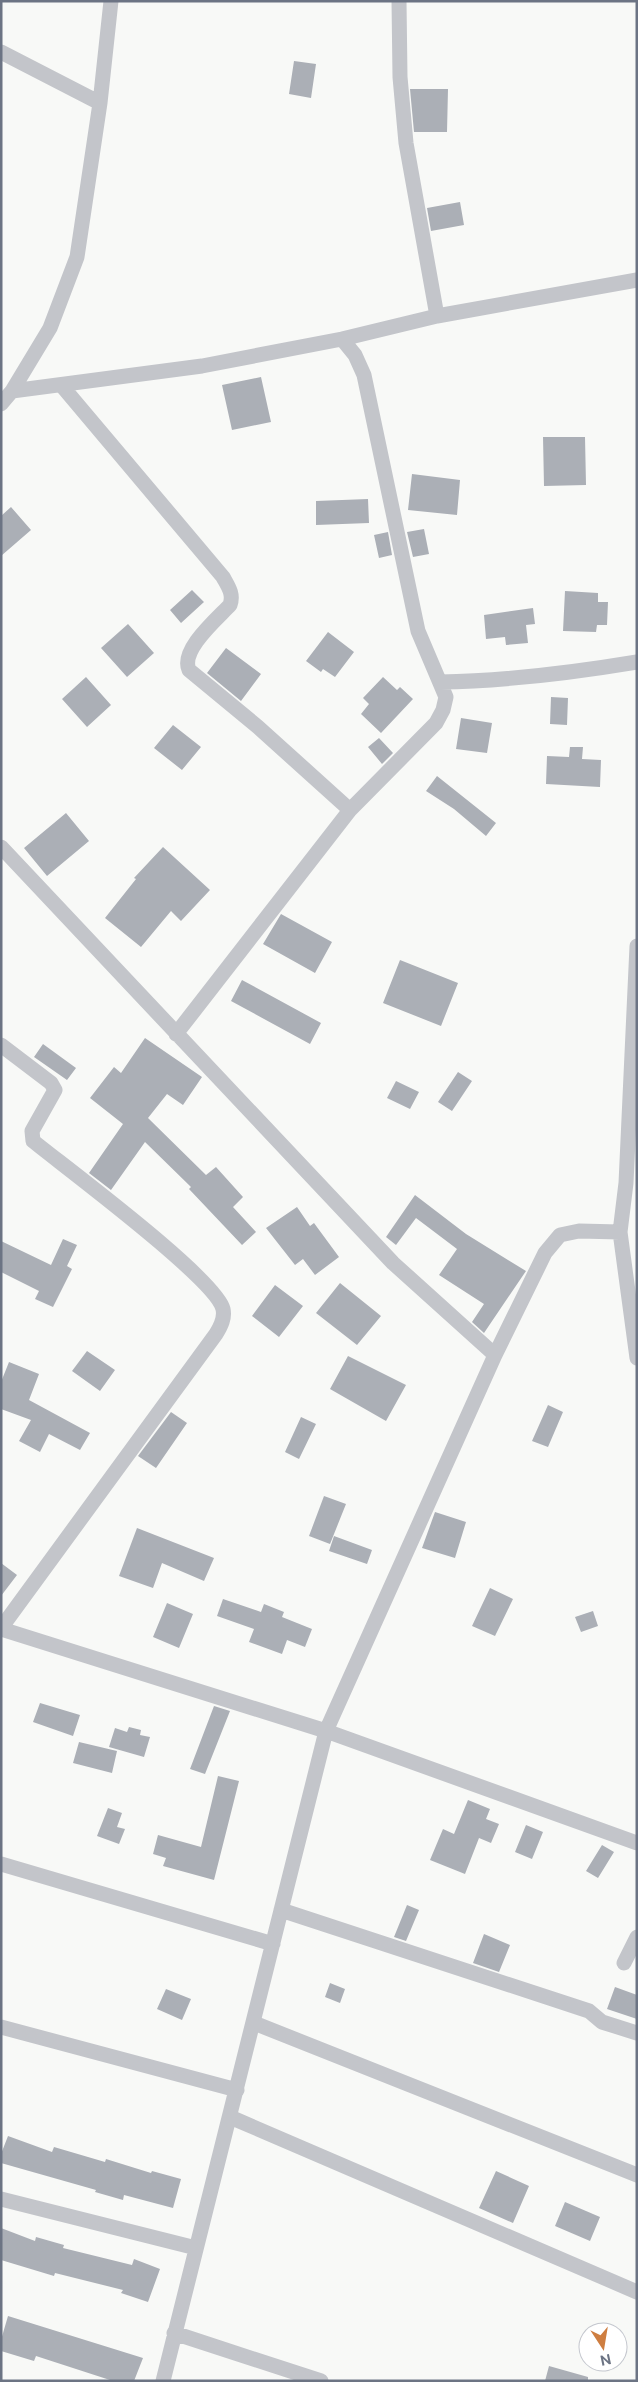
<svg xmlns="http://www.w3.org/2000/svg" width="638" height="2382" viewBox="0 0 638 2382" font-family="'Public Sans',sans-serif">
<rect width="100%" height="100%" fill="#f8f9f7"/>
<path fill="#abafb6" d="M 294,61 L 316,64 L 311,98 L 289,94 Z
M 410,89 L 448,89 L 447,132 L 414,132 Z
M 460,202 L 464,225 L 431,231 L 427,208 Z
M 261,377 L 271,422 L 232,430 L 222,385 Z
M 543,437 L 585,437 L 586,485 L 544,486 Z
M 412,474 L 460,480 L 457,515 L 408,510 Z
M 368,499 L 369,523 L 316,525 L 316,501 Z
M 11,507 L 31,530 L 1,556 L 1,516 Z
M 424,529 L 429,554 L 413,557 L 407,532 Z
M 388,532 L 392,555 L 379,558 L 374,535 Z
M 192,590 L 204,602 L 181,623 L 170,610 Z
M 565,591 L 598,593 L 598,602 L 608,602 L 607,625 L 597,625 L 596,632 L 563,631 Z
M 533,608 L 535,624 L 526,625 L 528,643 L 506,645 L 505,637 L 486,639 L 484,615 Z
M 128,624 L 154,653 L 127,677 L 101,648 Z
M 328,632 L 354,652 L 335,677 L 323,669 L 321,672 L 306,661 Z
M 226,648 L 261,674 L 241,701 L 207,673 Z
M 86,677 L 111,705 L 87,727 L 62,699 Z
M 383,677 L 397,690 L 400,687 L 413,699 L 381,733 L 361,714 L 369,704 L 363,698 Z
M 551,697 L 568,698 L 567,725 L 550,724 Z
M 461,718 L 492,723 L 487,753 L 456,749 Z
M 173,725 L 201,747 L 182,770 L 154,748 Z
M 379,738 L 393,753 L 382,764 L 368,747 Z
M 570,747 L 583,747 L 582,759 L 601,760 L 600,787 L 546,784 L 547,756 L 569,757 Z
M 437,776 L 496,823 L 486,836 L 454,809 L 426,791 Z
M 66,813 L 89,841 L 47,876 L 24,848 Z
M 163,847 L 210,890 L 181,921 L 171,911 L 141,947 L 105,918 L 136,879 L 134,878 Z
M 281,914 L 332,942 L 315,973 L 263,944 Z
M 400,960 L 458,983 L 441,1026 L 383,1003 Z
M 242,980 L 321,1023 L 310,1044 L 231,1001 Z
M 145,1038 L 202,1077 L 183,1105 L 167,1094 L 148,1118 L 206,1175 L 216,1167 L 243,1197 L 233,1207 L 256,1232 L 242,1245 L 189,1189 L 191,1187 L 145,1142 L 111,1190 L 89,1173 L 123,1124 L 90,1098 L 114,1067 L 121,1073 Z
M 43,1044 L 76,1068 L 67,1080 L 34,1057 Z
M 458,1072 L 472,1081 L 452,1111 L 438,1102 Z
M 396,1081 L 419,1092 L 410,1109 L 387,1098 Z
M 415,1195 L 466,1234 L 526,1271 L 484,1333 L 472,1322 L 484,1304 L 439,1275 L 457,1249 L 416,1218 L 396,1245 L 386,1237 Z
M 297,1207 L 310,1226 L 314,1223 L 339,1257 L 315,1275 L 303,1259 L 295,1265 L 266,1228 Z
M 63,1239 L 77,1245 L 67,1266 L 72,1269 L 53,1307 L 35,1299 L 39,1291 L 1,1272 L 1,1241 L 51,1265 Z
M 340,1283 L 381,1316 L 357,1345 L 316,1313 Z
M 275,1285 L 303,1306 L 279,1337 L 252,1316 Z
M 87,1351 L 115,1370 L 100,1391 L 72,1371 Z
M 348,1356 L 406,1385 L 386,1421 L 330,1389 Z
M 9,1362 L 39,1374 L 29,1400 L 90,1433 L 80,1450 L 49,1434 L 40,1452 L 19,1441 L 31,1420 L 1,1409 L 1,1382 Z
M 548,1405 L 563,1412 L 548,1447 L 532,1441 Z
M 171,1412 L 187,1423 L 156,1468 L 138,1456 Z
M 301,1417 L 316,1424 L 299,1459 L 285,1452 Z
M 324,1496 L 346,1504 L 330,1544 L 309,1536 Z
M 435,1512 L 466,1522 L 455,1558 L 422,1548 Z
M 137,1528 L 214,1558 L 204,1581 L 162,1563 L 153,1588 L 119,1576 Z
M 334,1536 L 372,1550 L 367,1564 L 329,1551 Z
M 1,1563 L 17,1575 L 1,1596 Z
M 490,1588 L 513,1599 L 495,1636 L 472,1626 Z
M 223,1599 L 261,1612 L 264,1604 L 284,1612 L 282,1617 L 312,1629 L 305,1647 L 287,1640 L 282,1654 L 249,1642 L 254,1629 L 217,1616 Z
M 167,1603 L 193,1614 L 179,1648 L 153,1637 Z
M 593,1611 L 598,1626 L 581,1632 L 575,1617 Z
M 40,1703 L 80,1715 L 73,1736 L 33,1722 Z
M 214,1706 L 230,1711 L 205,1774 L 190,1769 Z
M 129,1727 L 141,1730 L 140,1735 L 150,1737 L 144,1757 L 109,1747 L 115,1728 L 127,1732 Z
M 79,1742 L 117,1751 L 112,1773 L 73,1763 Z
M 218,1776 L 239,1781 L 214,1880 L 163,1866 L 166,1858 L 153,1854 L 158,1835 L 201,1847 Z
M 468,1800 L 490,1809 L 486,1819 L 499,1824 L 491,1843 L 479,1838 L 465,1874 L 430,1860 L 443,1829 L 454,1834 Z
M 108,1808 L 122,1813 L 117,1827 L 125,1829 L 119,1844 L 97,1836 Z
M 526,1825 L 543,1832 L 532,1859 L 515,1852 Z
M 602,1845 L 614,1852 L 598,1878 L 586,1871 Z
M 407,1905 L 419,1910 L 406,1941 L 394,1937 Z
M 484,1934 L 510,1945 L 499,1972 L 473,1963 Z
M 330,1983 L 345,1989 L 340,2003 L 325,1997 Z
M 615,1987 L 637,1995 L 637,2019 L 607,2009 Z
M 166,1989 L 191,1999 L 182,2020 L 157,2009 Z
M 8,2136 L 52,2152 L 54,2147 L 105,2162 L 106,2159 L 151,2173 L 152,2171 L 181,2179 L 173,2208 L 124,2195 L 123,2200 L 95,2192 L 96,2190 L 1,2163 L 1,2154 Z
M 496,2171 L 529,2186 L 513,2223 L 479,2208 Z
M 565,2202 L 600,2217 L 590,2241 L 555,2226 Z
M 1,2228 L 35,2241 L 36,2237 L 64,2245 L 63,2248 L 132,2265 L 134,2259 L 160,2269 L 148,2302 L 121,2293 L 123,2290 L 55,2273 L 54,2276 L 1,2260 Z
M 8,2316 L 143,2358 L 134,2381 L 113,2381 L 36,2356 L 34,2361 L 1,2351 L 1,2340 Z
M 549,2366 L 588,2377 L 588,2381 L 545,2381 Z"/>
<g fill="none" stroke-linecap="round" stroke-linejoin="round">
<path stroke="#c3c5ca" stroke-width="15" d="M 399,1 L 400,77 L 406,143 L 437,316
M 1,52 L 100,103
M 62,386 L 223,577 C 228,586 234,594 230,605 C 217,619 180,650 189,670 L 258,727 L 350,810
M 12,391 L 202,366 L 342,339 L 437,316 L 637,280
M 1,404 L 12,391 L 50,328 L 77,257 L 100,103 L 111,1
M 440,682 C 507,681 571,673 637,662
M 1,847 L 393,1263 L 495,1355
M 637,946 L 626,1183 L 620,1232 L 637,1358
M 176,1034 L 350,810 L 436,723 L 443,710 L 446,697 L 418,631 L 364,375 L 355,355 L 342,339
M 1,1045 L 51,1083 L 55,1090 L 32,1131 L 33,1141 C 65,1167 216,1279 223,1309 C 225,1318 221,1326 216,1334 L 1,1628
M 1,1629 L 326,1731 L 637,1843
M 1,1864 L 273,1944
M 281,1910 L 589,2011 L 602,2022 L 637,2033
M 624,1963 L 637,1937
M 254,2023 L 637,2175
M 1,2027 L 237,2090
M 230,2117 L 637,2292
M 1,2199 L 196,2248
M 174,2333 L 321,2381
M 163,2381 L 326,1731 L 495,1355 L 545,1253 L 560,1235 L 579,1231 L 620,1232"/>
</g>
<rect width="638" height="2382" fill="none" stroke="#6c7484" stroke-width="5"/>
<g transform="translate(603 2347) rotate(168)"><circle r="24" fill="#ffffff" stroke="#c4c7ce"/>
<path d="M0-4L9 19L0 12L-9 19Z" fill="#ce7e41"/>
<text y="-8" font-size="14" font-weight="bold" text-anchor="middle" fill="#6c7484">N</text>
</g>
</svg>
